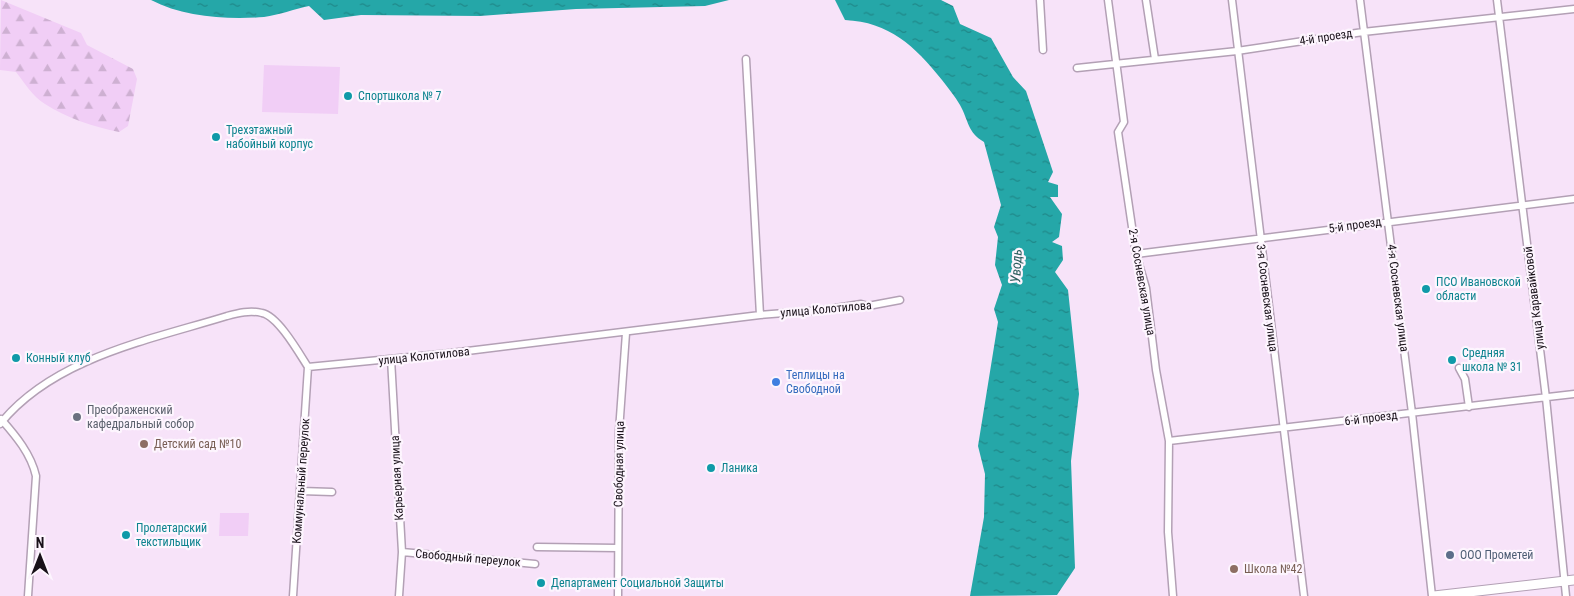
<svg xmlns="http://www.w3.org/2000/svg" width="1574" height="596" viewBox="0 0 1574 596" font-family="'Roboto Condensed',sans-serif">
<defs>
<pattern id="forest-firs" width="22" height="20" patternUnits="userSpaceOnUse" patternTransform="scale(1.25)"><rect width="22" height="20" fill="#f1cef6"/><path d="M5 1l3.5 6h-7zM16 11l3.5 6h-7z" fill="#ceb0d2"/></pattern>
<pattern id="water-ripples" width="26" height="14" patternUnits="userSpaceOnUse" patternTransform="scale(1.25)"><rect width="26" height="14" fill="#25a7a8"/><path d="M2 4q2-2 4 0t4 0M15 11q2-2 4 0t4 0" fill="none" stroke="#1f8788"/></pattern>
</defs>
<rect width="100%" height="100%" fill="#f7e3f9"/>
<path fill="url(#forest-firs)" d="M 1,0 L 81,33 L 87,45 L 133,69 L 137,79 L 128,126 L 119,132 C 95,127 66,118 45,104 C 33,97 24,82 16,72 L 0,70 Z"/>
<path fill="#f1cef6" d="M 264,65 L 340,67 L 338,114 L 262,112 Z
M 220,513 L 249,513 L 248,536 L 219,536 Z"/>
<path fill="url(#water-ripples)" d="M 151,0 L 729,0 L 705,6 L 576,9 L 480,16 L 361,15 L 324,20 L 309,6 C 294,9 279,15 264,17 C 228,20 183,17 151,0 Z
M 835,0 L 941,0 L 953,6 L 960,24 L 991,38 L 1013,77 L 1026,91 L 1053,172 L 1048,182 L 1058,185 L 1058,197 L 1050,197 L 1062,214 L 1059,237 L 1052,242 L 1062,246 L 1063,260 L 1055,272 L 1068,290 L 1079,394 L 1071,461 L 1075,568 L 1057,595 L 970,596 L 984,517 L 985,474 L 978,446 L 998,322 L 994,309 L 1002,285 L 995,265 L 998,237 L 994,227 L 1001,205 L 984,142 C 967,132 969,121 960,105 C 955,96 948,88 942,80 C 915,46 889,22 845,20 Z"/>
<g fill="none" stroke-linecap="round" stroke-linejoin="round">
<defs>
<path id="street" d="M 1040,0 L 1043,50
M 1108,0 L 1124,122 L 1118,132 L 1136,254 L 1146,288 L 1156,370 L 1169,441 L 1168,532 L 1173,596
M 1146,0 L 1155,59
M 1232,0 L 1304,596
M 1360,0 L 1412,413 L 1432,596
M 1497,0 L 1546,398 L 1566,596
M 746,59 L 760,315
M 1077,68 L 1237,51 L 1363,32 L 1574,9
M 1136,254 L 1574,199
M 391,359 L 402,552 L 399,596
M 1459,368 L 1465,379 L 1469,407
M 1,419 C 16,436 31,454 36,476 L 28,596
M 0,424 C 53,358 149,340 227,316 C 238,313 250,310 262,313 C 278,316 299,353 308,367 L 451,353 L 760,315 L 823,310 L 861,304 L 868,306 L 900,300
M 1169,441 L 1574,394
M 301,491 L 332,492
M 537,547 L 618,548
M 402,552 L 535,564
M 293,596 L 308,367
M 618,596 L 619,431 L 626,333"/>
<path id="secondary" d="M 1434,596 L 1574,580"/>
</defs>
<use href="#street" stroke="#b3a0b5" stroke-width="9"/>
<use href="#secondary" stroke="#b3a0b5" stroke-width="11"/>
<use href="#street" stroke="#fff" stroke-width="6"/>
<use href="#secondary" stroke="#fff" stroke-width="9"/>
</g>
<g fill="#0f9aa8" stroke="#fdf5fe" stroke-width="2">
<circle cx="348" cy="96" r="5"/>
<circle cx="216" cy="137" r="5"/>
<circle cx="1426" cy="289" r="5"/>
<circle cx="16" cy="358" r="5"/>
<circle cx="1452" cy="360" r="5"/>
<circle cx="711" cy="468" r="5"/>
<circle cx="126" cy="535" r="5"/>
<circle cx="541" cy="583" r="5"/>
</g>
<circle fill="#3f7fe0" stroke="#fdf5fe" stroke-width="2" cx="776" cy="382" r="5"/>
<circle fill="#6b7280" stroke="#fdf5fe" stroke-width="2" cx="77" cy="417" r="5"/>
<g fill="#8d6e63" stroke="#fdf5fe" stroke-width="2">
<circle cx="144" cy="444" r="5"/>
<circle cx="1234" cy="569" r="5"/>
</g>
<circle fill="#5c6f8a" stroke="#fdf5fe" stroke-width="2" cx="1450" cy="555" r="5"/>
<g text-anchor="middle" stroke-width="4.5" stroke-linejoin="round" paint-order="stroke">
<g font-size="12" fill="#181119" stroke="#fdf5fe">
<text transform="translate(1326 37) rotate(-9)" y="4">4-й проезд</text>
<text transform="translate(1355 225) rotate(-8)" y="4">5-й проезд</text>
<text transform="translate(1142 282) rotate(80)" y="4">2-я Сосневская улица</text>
<text transform="translate(1267 298) rotate(83)" y="4">3-я Сосневская улица</text>
<text transform="translate(1398 298) rotate(83)" y="4">4-я Сосневская улица</text>
<text transform="translate(1534 298) rotate(-97)" y="4">улица Каравайковой</text>
<text transform="translate(826 309) rotate(-5)" y="4">улица Колотилова</text>
<text transform="translate(424 356) rotate(-6)" y="4">улица Колотилова</text>
<text transform="translate(1371 418) rotate(-7)" y="4">6-й проезд</text>
<text transform="translate(619 464) rotate(-89)" y="4">Свободная улица</text>
<text transform="translate(397 478) rotate(-93)" y="4">Карьерная улица</text>
<text transform="translate(301 481) rotate(-86)" y="4">Коммунальный переулок</text>
<text transform="translate(468 558) rotate(5)" y="4">Свободный переулок</text>
</g>
<g font-size="12" fill="#0d838f" stroke="#fdf5fe" text-anchor="start">
<text x="358" y="100">Спортшкола № 7</text>
<text x="226" y="134">Трехэтажный<tspan x="226" dy="14">набойный корпус</tspan></text>
<text x="1436" y="286">ПСО Ивановской<tspan x="1436" dy="14">области</tspan></text>
<text x="1462" y="357">Средняя<tspan x="1462" dy="14">школа № 31</tspan></text>
<text x="26" y="362">Конный клуб</text>
<text x="721" y="472">Ланика</text>
<text x="136" y="532">Пролетарский<tspan x="136" dy="14">текстильщик</tspan></text>
<text x="551" y="587">Департамент Социальной Защиты</text>
</g>
<g font-size="12" fill="#366cbe" stroke="#fdf5fe" text-anchor="start">
<text x="786" y="379">Теплицы на<tspan x="786" dy="14">Свободной</tspan></text>
</g>
<g font-size="12" fill="#5b616d" stroke="#fdf5fe" text-anchor="start">
<text x="87" y="414">Преображенский<tspan x="87" dy="14">кафедральный собор</tspan></text>
</g>
<g font-size="12" fill="#785e54" stroke="#fdf5fe" text-anchor="start">
<text x="154" y="448">Детский сад №10</text>
<text x="1244" y="573">Школа №42</text>
</g>
<g font-size="12" fill="#4e5e75" stroke="#fdf5fe" text-anchor="start">
<text x="1460" y="559">ООО Прометей</text>
</g>
<g font-size="14" font-style="italic" fill="#2d6060" stroke="#fdf5fe">
<text transform="translate(1016 266) rotate(-87)" y="5">Уводь</text>
</g>
</g>
<g transform="translate(40 556)" stroke="#fdf5fe" stroke-width="4" paint-order="stroke">
<path d="M0-4L9 19L0 12L-9 19Z" fill="#181119"/>
<text y="-8" font-size="14" font-weight="bold" text-anchor="middle" fill="#181119">N</text>
</g>
</svg>
